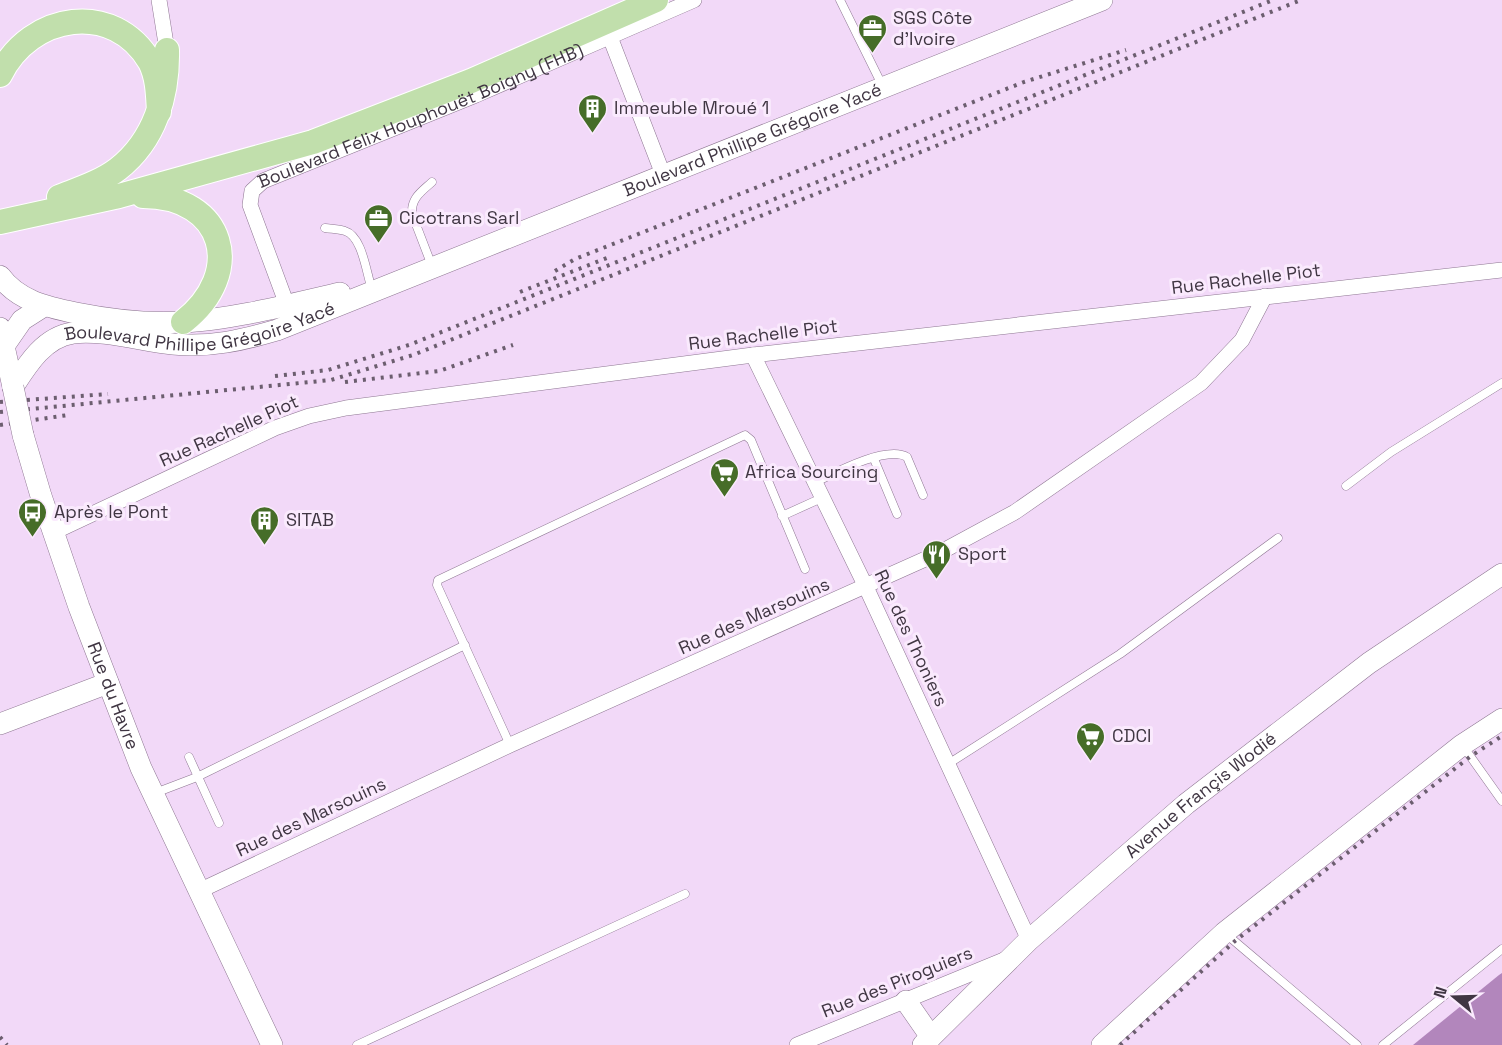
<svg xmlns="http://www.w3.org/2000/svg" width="1502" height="1045" viewBox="0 0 1502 1045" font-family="'Space Grotesk',sans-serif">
<rect width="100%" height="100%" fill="#f2d9f8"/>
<path fill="#b286bc" d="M 1502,973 L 1502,1045 L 1413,1045 L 1499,975 Z"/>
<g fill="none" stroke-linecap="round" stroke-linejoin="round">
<defs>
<path id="lane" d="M 840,0 L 883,87
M 325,228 C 331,229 339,229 345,231 C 362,236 366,271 371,286
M 432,266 L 412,214 C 411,198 421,192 432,182
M 874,459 L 897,514
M 816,482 C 836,472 887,445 907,457 L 923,495
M 1346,486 L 1391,452 L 1502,383
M 782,516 L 824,497
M 510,745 L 437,585 L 438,580 L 745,435 L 751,440 L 805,569
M 1463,746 L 1502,801
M 189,757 L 219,823
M 948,764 L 1120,654 L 1278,538
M 155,793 L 197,777 L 465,645
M 1226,934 L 1357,1045
M 357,1045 L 685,894
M 1383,1045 L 1502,949"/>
<g id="street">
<path d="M 159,0 L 167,50"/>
<path d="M 610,37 L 664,177"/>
<path id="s1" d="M 286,314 L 287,305 L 250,205 L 252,191 L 263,181 L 476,95 L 694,0"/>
<path d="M 753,355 L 866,587 L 1029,940"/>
<path d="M 54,532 L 275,428 L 309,416 L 346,408 L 753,355 L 1502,270"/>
<path d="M 201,890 L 510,745 L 941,552 L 1015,512 L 1201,383 L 1242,340 L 1265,296"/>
<path d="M 797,1045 L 1004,960"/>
</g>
<g id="secondary">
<path d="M 0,276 C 18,301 47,307 76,313 C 111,320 146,324 181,322 C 230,320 292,304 340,293"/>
<path d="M 0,328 L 13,387"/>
<path d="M 4,346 L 22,320 L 44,306"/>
<path id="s2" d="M 13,387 C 27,365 44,337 73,333 C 102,329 143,341 173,344 C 209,348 243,340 277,330 L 1102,0"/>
<path id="s3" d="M 23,435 L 41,496 L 79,607 L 141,768 L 272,1045"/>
<path d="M 0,724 L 108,683"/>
<path d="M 906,1001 L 931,1037"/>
<path id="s4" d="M 923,1045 L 1029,940 L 1186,804 L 1369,663 L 1502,574"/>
<path d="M 1102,1045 L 1224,933 L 1462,745 L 1502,719"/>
</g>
<path id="primary" d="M 0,75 C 30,13 114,0 150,62 C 158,78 158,95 159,112
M 143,196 C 225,196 246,273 183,322
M 59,197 C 79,189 101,182 118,169 C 155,140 168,95 167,50
M 0,222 L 119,196 L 313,142 L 471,81 L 656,0"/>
</defs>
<use href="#lane" stroke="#8e7792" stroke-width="9"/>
<use href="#street" stroke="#8e7792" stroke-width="16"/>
<use href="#secondary" stroke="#8e7792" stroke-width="22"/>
<use href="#primary" stroke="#fff" stroke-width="26"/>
<use href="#lane" stroke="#fff" stroke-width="8"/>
<use href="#street" stroke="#fff" stroke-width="15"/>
<use href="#secondary" stroke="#fff" stroke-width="21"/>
<use href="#primary" stroke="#c1dfac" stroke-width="24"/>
<path stroke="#6c5e6f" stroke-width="4" stroke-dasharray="3 6" stroke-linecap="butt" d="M 555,271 L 575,259 L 1024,82 L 1126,50
M 520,292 L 612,256
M 275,376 L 328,370 L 409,345 L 1273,0
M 345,382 L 439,371 L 513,345
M 0,402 L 108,394
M 0,412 L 331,380 L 413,355 L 1301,0
M 0,425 L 68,415
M 0,1037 L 7,1045
M 1120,1045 L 1235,941 L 1471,756 L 1502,736"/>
<defs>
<path id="secondary-bridge" d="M 13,387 L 23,435"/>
</defs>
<use href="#secondary-bridge" stroke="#8e7792" stroke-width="22" stroke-linecap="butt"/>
<use href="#secondary-bridge" stroke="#fff" stroke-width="21"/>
</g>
<defs>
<symbol id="office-pin" viewBox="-11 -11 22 30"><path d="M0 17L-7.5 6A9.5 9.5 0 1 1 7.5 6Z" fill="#466d28" stroke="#faeafd"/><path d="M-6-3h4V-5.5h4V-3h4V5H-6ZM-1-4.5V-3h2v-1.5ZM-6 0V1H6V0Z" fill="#fff"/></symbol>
<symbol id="building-pin" viewBox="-11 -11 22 30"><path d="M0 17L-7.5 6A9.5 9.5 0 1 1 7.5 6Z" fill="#466d28" stroke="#faeafd"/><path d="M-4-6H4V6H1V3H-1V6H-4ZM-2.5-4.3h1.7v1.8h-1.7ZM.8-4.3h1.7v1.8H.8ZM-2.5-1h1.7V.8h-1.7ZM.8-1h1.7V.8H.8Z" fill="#fff"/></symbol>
<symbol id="supermarket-pin" viewBox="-11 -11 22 30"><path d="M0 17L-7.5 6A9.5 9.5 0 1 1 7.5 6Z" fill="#466d28" stroke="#faeafd"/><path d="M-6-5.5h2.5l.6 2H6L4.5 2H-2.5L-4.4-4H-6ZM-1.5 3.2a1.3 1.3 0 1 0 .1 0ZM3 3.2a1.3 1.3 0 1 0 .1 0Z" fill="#fff"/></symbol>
<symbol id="bus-pin" viewBox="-11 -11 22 30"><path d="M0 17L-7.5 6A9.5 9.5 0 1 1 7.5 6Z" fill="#466d28" stroke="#faeafd"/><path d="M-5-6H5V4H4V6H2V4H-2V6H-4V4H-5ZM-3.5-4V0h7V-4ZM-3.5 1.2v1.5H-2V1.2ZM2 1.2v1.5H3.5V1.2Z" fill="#fff"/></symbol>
<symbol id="restaurant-pin" viewBox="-11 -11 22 30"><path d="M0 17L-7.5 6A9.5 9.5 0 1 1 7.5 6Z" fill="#466d28" stroke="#faeafd"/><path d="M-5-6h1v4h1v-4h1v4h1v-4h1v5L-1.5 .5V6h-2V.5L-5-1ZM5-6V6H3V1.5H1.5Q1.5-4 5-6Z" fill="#fff"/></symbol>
</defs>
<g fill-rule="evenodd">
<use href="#office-pin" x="856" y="12" width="33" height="45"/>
<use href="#building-pin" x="576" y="92" width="33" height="45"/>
<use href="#office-pin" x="362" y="202" width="33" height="45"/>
<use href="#supermarket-pin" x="708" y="456" width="33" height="45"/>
<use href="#bus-pin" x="16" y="496" width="33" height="45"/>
<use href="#building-pin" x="248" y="504" width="33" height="45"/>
<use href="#restaurant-pin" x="920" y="538" width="33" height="45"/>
<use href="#supermarket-pin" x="1074" y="720" width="33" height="45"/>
</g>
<g text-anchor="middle" stroke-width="6" stroke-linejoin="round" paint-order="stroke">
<g font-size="18" fill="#403643" stroke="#faeafd" text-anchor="start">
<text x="893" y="24">SGS Côte<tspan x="893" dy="21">d'Ivoire</tspan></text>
<text x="614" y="114">Immeuble Mroué 1</text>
<text x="399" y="224">Cicotrans Sarl</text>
<text x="745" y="478">Africa Sourcing</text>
<text x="54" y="518">Après le Pont</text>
<text x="286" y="526">SITAB</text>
<text x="958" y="560">Sport</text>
<text x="1112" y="742">CDCI</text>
</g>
<g font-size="18" fill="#403643" stroke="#faeafd">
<text dy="6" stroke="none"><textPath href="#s1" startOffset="315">Boulevard Félix Houphouët Boigny (FHB)</textPath></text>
<text dy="6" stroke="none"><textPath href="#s2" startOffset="802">Boulevard Phillipe Grégoire Yacé</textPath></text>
<text transform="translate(1246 279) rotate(-7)" y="6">Rue Rachelle Piot</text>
<text dy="6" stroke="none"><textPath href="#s2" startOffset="213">Boulevard Phillipe Grégoire Yacé</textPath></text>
<text transform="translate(763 335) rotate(-7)" y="6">Rue Rachelle Piot</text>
<text transform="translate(229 431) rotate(-24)" y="6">Rue Rachelle Piot</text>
<text transform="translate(754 616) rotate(-24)" y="6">Rue des Marsouins</text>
<text transform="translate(911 638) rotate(65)" y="6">Rue des Thoniers</text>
<text dy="6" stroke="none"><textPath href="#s3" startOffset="276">Rue du Havre</textPath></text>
<text dy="6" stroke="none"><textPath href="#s4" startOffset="374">Avenue Françis Wodié</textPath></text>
<text transform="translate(311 817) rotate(-25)" y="6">Rue des Marsouins</text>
<text transform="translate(897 982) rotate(-22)" y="6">Rue des Piroguiers</text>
</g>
</g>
<g transform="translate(1454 997) rotate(289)" stroke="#faeafd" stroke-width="4.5" paint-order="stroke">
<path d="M0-4.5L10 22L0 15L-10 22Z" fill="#403643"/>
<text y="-9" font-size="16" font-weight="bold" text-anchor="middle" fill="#403643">N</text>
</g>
</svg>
